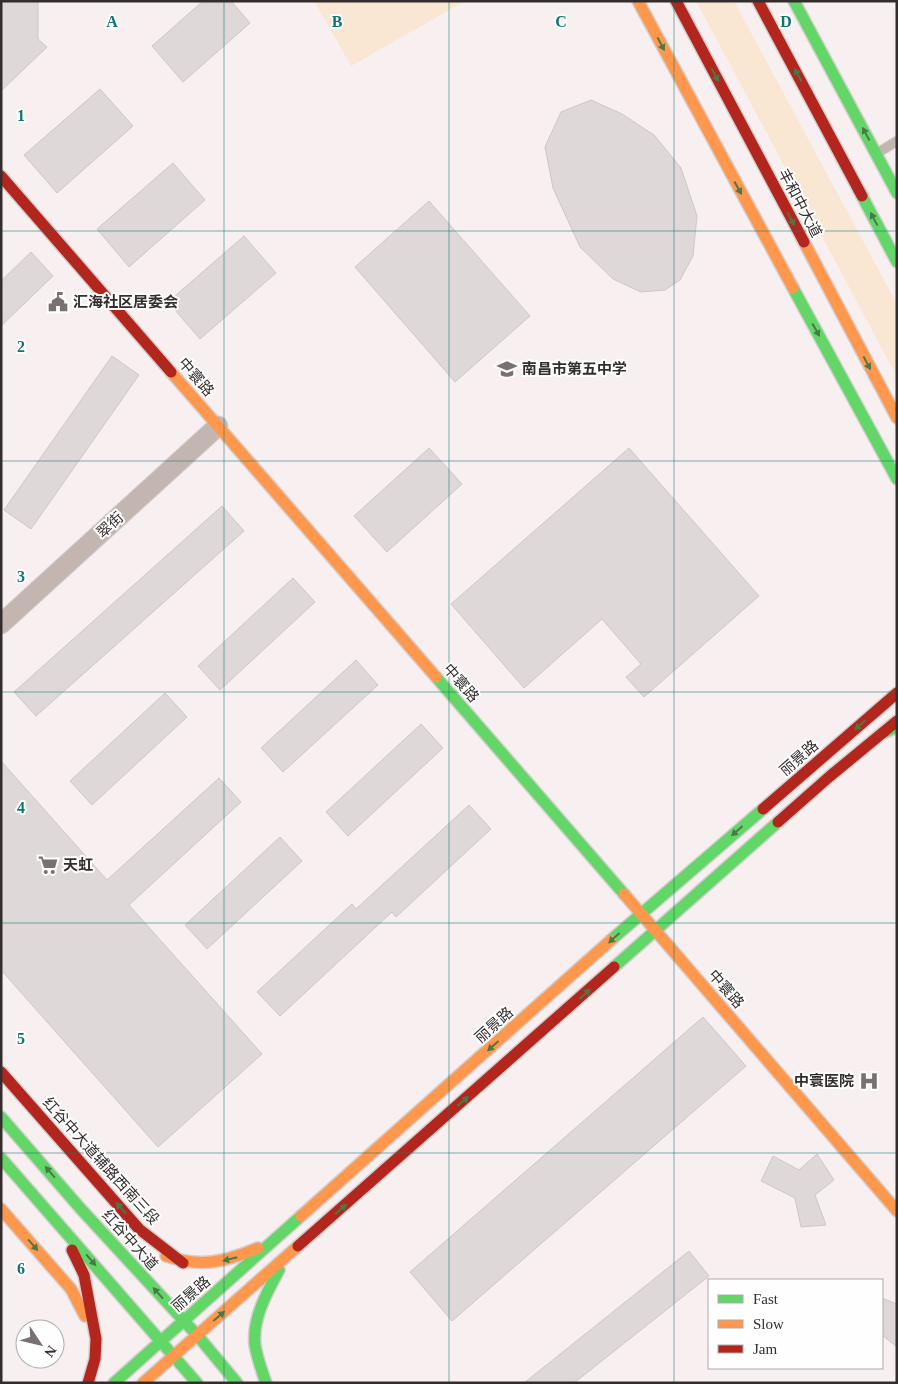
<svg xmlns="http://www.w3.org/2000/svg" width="898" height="1384" viewBox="0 0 898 1384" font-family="'Times New Roman','Noto Sans SC',serif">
<rect width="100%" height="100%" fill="#f8f0f0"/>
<path fill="#f9e7d3" d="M 314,1 L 465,1 L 351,66 Z
M 696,1 L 734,1 L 897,304 L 897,377 Z"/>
<path fill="#ded8d8" stroke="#cec7c8" d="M 1,1 L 38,1 L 38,39 L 47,47 L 1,91 Z
M 203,1 L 231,1 L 250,23 L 183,82 L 152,46 Z
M 100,89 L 133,126 L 57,193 L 24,155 Z
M 591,100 L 622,114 L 654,135 L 681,168 L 697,216 L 693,256 L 680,280 L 665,290 L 641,292 L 613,279 L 580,247 L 553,188 L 545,147 L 561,112 Z
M 173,163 L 205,200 L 129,267 L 97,229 Z
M 429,201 L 530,316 L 455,382 L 355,267 Z
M 244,236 L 276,273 L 200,339 L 168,302 Z
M 31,252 L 53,276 L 1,326 L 1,281 Z
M 112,356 L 139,375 L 31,529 L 4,510 Z
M 429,448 L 462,484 L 387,552 L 354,516 Z
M 629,448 L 759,596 L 644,697 L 626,677 L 641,664 L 602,619 L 524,688 L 451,604 Z
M 222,506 L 244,531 L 36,716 L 14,692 Z
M 293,578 L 315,602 L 220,690 L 198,666 Z
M 356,660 L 378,685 L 283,772 L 261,748 Z
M 165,693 L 187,717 L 92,805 L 70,781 Z
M 421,724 L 443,748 L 348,836 L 326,812 Z
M 1,761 L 107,880 L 219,778 L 241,802 L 129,905 L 262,1054 L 158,1147 L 1,970 Z
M 469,805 L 491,829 L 396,917 L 392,912 L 280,1016 L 257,992 L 352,904 L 356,909 Z
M 280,837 L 302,861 L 207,949 L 185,925 Z
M 703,1017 L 746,1066 L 452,1321 L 410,1272 Z
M 817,1154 L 834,1180 L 815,1195 L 826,1225 L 801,1227 L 795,1198 L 761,1181 L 773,1156 L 799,1170 Z
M 689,1251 L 709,1276 L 574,1383 L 524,1383 Z
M 882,1298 L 897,1304 L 897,1347 L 882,1335 Z"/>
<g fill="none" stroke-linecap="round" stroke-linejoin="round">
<defs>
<path id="lane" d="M 879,152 L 897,141"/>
<path id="street" d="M 1,624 L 218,426"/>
<path id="fast" d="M 794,1 L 897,193
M 862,196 L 897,262
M 793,288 L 897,479
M 436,677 L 624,894
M 883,733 L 897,727
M 611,940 L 763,809
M 614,967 L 778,822
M 1,1117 L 80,1208 L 197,1335 L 237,1383
M 1,1158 L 197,1383
M 114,1383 L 301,1216
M 266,1383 C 262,1371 257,1358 255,1345 C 252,1319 267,1292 279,1270"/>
<path id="slow" d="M 638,1 L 793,288
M 804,242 L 897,418
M 171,372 L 436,677
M 624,894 L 897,1211
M 1,1209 L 71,1289 L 85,1316
M 301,1216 L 611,940
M 166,1256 C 201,1268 225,1262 258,1248
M 143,1383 L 298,1246"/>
<path id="jam" d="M 676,1 L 804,242
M 758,1 L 862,196
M 1,176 L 171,372
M 763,809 L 897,693
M 778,822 L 829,777 L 897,721
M 1,1072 L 139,1229 L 183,1263
M 298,1246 L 614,967
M 72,1250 L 84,1275 L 96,1339 L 95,1359 L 88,1383"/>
</defs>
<use href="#lane" stroke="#d4cece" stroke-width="11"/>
<use href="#street" stroke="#d4cece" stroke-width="21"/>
<use href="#fast" stroke="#d4cece" stroke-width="14"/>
<use href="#slow" stroke="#d4cece" stroke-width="14"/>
<use href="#jam" stroke="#d4cece" stroke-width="14"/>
<use href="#lane" stroke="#c3b6b1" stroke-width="9"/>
<use href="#street" stroke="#c3b6b1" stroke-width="19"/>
<use href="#fast" stroke="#63d668" stroke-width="11"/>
<use href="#slow" stroke="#ff974d" stroke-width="11"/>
<use href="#jam" stroke="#b3261e" stroke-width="11"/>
</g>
<defs><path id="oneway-solid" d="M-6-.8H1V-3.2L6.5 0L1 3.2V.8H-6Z" transform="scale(1.25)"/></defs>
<g fill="#497948">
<use href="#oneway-solid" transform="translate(661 44) rotate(62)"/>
<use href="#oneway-solid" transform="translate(715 75) rotate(62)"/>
<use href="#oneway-solid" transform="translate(798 75) rotate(-118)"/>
<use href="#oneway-solid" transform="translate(866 134) rotate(-118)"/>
<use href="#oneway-solid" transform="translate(738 188) rotate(61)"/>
<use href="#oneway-solid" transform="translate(791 219) rotate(62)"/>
<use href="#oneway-solid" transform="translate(874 219) rotate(-118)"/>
<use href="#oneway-solid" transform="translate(816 330) rotate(61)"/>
<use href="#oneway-solid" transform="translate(867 363) rotate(62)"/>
<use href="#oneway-solid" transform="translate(860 725) rotate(139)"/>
<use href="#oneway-solid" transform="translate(737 831) rotate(139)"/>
<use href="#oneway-solid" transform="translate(614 938) rotate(138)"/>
<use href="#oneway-solid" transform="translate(585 994) rotate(-41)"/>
<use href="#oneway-solid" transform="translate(493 1046) rotate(138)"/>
<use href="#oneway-solid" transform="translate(463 1101) rotate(-41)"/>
<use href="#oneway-solid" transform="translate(50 1172) rotate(-131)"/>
<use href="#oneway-solid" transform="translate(121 1208) rotate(-131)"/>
<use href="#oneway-solid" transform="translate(341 1209) rotate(-41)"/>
<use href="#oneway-solid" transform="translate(33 1245) rotate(49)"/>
<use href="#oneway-solid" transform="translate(230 1259) rotate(166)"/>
<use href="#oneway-solid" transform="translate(91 1260) rotate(49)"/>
<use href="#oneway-solid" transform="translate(158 1293) rotate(-132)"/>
<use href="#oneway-solid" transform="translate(219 1316) rotate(-41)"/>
</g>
<path fill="none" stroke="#0f766e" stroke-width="1" stroke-opacity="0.55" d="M 224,1 L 224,1383M 449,1 L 449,1383M 674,1 L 674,1383M 1,231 L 897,231M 1,461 L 897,461M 1,692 L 897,692M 1,923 L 897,923M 1,1153 L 897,1153"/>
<defs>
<symbol id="civic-bare" viewBox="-9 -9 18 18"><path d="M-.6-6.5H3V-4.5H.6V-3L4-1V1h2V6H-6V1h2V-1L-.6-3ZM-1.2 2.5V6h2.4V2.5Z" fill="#797171" stroke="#fefefe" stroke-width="2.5" paint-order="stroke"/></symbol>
<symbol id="school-bare" viewBox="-9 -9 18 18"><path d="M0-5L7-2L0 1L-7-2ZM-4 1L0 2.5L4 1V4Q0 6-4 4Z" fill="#797171" stroke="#fefefe" stroke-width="2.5" paint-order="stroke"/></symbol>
<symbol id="supermarket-bare" viewBox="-9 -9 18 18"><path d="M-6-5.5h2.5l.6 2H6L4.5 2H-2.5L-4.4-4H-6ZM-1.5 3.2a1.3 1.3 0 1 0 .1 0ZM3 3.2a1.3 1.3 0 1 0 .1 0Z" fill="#797171" stroke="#fefefe" stroke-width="2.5" paint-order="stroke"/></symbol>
<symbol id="hospital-bare" viewBox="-9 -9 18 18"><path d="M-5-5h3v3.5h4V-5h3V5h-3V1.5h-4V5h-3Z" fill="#797171" stroke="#fefefe" stroke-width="2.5" paint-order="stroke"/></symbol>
</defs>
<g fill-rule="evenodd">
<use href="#civic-bare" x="44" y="288" width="28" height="28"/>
<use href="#school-bare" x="493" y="355" width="28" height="28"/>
<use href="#supermarket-bare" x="34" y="851" width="28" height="28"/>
<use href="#hospital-bare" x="855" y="1067" width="28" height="28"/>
</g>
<g text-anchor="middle" stroke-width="4" stroke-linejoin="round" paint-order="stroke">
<g font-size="15" fill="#342d2d" stroke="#fefefe">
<text transform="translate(800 203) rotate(62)" y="5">丰和中大道</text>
<text transform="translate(196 377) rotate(49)" y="5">中寰路</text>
<text transform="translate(110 525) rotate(-42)" y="5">翠街</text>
<text transform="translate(461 683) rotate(49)" y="5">中寰路</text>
<text transform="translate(799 758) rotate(-41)" y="5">丽景路</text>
<text transform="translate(726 989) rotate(49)" y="5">中寰路</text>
<text transform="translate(494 1025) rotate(-42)" y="5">丽景路</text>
<text transform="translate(101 1161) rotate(48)" y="5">红谷中大道辅路西南三段</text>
<text transform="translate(130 1240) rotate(48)" y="5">红谷中大道</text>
<text transform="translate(191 1294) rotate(-41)" y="5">丽景路</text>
</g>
<g font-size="15" font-weight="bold" fill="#342d2d" stroke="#fefefe" text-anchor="start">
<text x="73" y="307">汇海社区居委会</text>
<text x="522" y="374">南昌市第五中学</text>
<text x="63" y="870">天虹</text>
<text x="854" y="1086" text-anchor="end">中寰医院</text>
</g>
</g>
<g font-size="16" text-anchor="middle" font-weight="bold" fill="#0f766e" stroke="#fefefe" stroke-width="4" stroke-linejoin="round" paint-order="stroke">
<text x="112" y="27">A</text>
<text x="337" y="27">B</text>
<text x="561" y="27">C</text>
<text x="786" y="27">D</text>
<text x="21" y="121">1</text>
<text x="21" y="352">2</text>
<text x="21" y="582">3</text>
<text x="21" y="813">4</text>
<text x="21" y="1044">5</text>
<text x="21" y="1274">6</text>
</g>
<rect width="898" height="1384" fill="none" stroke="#342d2d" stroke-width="5"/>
<rect x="708" y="1279" width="175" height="90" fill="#fefefe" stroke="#adaaaa"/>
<rect x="718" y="1295" width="25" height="8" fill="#63d668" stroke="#adaaaa"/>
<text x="753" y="1304" font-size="15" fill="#342d2d">Fast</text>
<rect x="718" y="1320" width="25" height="8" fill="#ff974d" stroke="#adaaaa"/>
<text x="753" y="1329" font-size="15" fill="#342d2d">Slow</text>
<rect x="718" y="1345" width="25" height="8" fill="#b3261e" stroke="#adaaaa"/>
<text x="753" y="1354" font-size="15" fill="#342d2d">Jam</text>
<g transform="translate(40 1344) rotate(125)"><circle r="24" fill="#fefefe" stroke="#adaaaa"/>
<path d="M0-4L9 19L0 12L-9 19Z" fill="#797171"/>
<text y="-8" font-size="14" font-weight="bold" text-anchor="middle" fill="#342d2d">N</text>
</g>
</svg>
